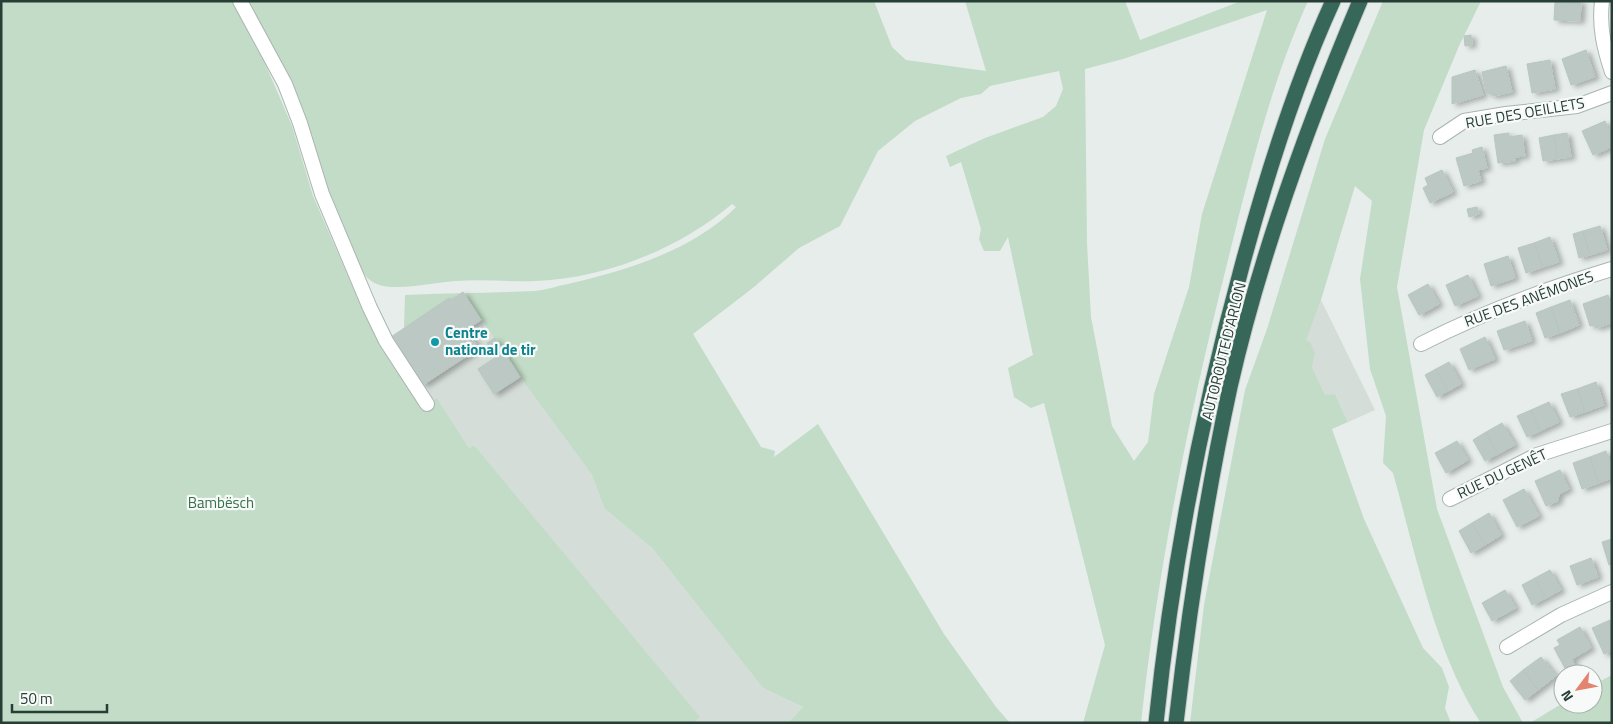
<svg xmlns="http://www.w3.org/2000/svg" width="1613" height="724" viewBox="0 0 1613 724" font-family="'Titillium Web',sans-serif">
<defs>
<filter id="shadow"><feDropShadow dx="4.5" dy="2.5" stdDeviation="2.5" flood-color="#0004"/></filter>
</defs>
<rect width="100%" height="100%" fill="#e6edea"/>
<path fill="#d5ddd9" d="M 463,292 L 520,377 L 592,475 L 604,508 L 652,548 L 763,688 L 803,707 L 788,723 L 693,723 L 699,717 L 474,445 L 469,448 L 437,398 L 433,401 L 391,337 L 449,298 L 451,300 Z
M 1321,300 L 1375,410 L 1348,422 L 1335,394 L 1325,396 L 1312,367 L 1305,341 Z"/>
<path fill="#c2dcc7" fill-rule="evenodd" d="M 1,1 L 238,1 L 292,126 L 313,196 L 357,297 L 380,346 L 421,407 L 437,398 L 469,448 L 474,445 L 700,717 L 693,723 L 1,723 Z
M 247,1 L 874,1 L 892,47 L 906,60 L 986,71 L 965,1 L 1125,1 L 1140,40 L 1241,1 L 1308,1 C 1270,85 1249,175 1227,264 C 1189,415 1158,567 1141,723 L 1083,723 L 1105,645 L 1044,403 L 1031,408 L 1014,397 L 1008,368 L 1033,355 L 1008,237 L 1000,251 L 984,251 L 979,239 L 981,229 L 961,162 L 950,167 L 946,156 L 985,138 L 1043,117 L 1056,106 L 1063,89 L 1059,71 L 990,86 L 981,94 L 961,98 L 915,121 L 878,151 L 840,226 L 799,248 L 754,287 L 693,334 L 761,447 L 775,451 L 774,457 L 818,424 L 944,634 L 996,707 L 1010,723 L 788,723 L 803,707 L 763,688 L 652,548 L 604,508 L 592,475 L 520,377 L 463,292 L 451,300 L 449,298 L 404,328 L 405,295 C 448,293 492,293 535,291 C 546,290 557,286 568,284 C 625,271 694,250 736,207 L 732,204 C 679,249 606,278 536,281 C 510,282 483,279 456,281 C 436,282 395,292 377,284 C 369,281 365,275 360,269 L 327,192 L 293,87 ZM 1267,10 L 1202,214 L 1189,287 L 1154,394 L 1148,442 L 1134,461 L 1112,426 L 1091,317 L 1087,243 L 1085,69 L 1123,59 Z
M 1383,1 L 1481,1 L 1459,46 L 1424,130 L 1397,287 L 1437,509 L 1503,687 L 1523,723 L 1481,723 C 1436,656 1415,551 1393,473 L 1383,463 L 1386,416 L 1370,369 L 1360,279 L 1372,201 L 1355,186 L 1321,300 L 1306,340 L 1310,342 L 1315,353 L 1312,367 L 1325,395 L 1335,394 L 1348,422 L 1332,429 L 1364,519 L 1423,648 L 1442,668 L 1449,687 L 1445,708 L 1451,723 L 1190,723 L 1204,605 L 1245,390 L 1267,329 L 1325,139 Z
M 1612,675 L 1612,723 L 1530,723 L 1563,703 L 1593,704 L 1593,685 Z"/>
<path fill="#bcc8c3" stroke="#b9c6c0" filter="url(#shadow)" d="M 1556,1 L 1581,1 L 1581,4 Z
M 1555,2 L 1581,4 L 1580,21 L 1554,20 Z
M 1471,35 L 1472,45 L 1465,46 L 1464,36 Z
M 1586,50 L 1595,77 L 1571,85 L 1562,59 Z
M 1550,60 L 1555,89 L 1532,93 L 1527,64 Z
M 1506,66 L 1512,92 L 1494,96 L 1486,92 L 1482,72 Z
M 1475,70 L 1483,95 L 1452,104 L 1452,77 Z
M 1605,121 L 1608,128 L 1612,127 L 1612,147 L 1593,155 L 1582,131 Z
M 1509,133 L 1509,137 L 1522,135 L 1525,156 L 1515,157 L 1515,161 L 1498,163 L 1494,135 Z
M 1567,133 L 1571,157 L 1557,159 L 1554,135 Z
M 1554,135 L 1557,159 L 1543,161 L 1539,138 Z
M 1482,147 L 1487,168 L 1478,170 L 1481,181 L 1464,186 L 1456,158 L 1473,153 L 1472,150 Z
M 1442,170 L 1453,192 L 1430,203 L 1423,188 L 1428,185 L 1425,178 Z
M 1477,207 L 1479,214 L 1469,217 L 1467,209 Z
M 1600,226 L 1607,250 L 1590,255 L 1583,231 Z
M 1583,231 L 1590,255 L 1579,258 L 1573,234 Z
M 1550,237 L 1559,262 L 1543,267 L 1534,243 Z
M 1534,243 L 1543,267 L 1526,273 L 1518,248 Z
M 1508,256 L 1515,278 L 1491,286 L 1484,264 Z
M 1468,275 L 1478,296 L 1455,306 L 1446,285 Z
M 1428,284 L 1439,304 L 1419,315 L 1408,295 Z
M 463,292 L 481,320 L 466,330 L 479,348 L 423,385 L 391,337 L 449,298 L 451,300 Z
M 1608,295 L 1612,307 L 1612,323 L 1596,328 L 1595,325 L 1590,326 L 1583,304 Z
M 1570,300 L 1579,325 L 1560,333 L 1551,307 Z
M 1551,307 L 1560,333 L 1545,338 L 1536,313 Z
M 1525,321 L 1532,341 L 1504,350 L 1497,331 Z
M 1485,337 L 1495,359 L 1469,370 L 1460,349 Z
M 495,338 L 520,377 L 494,394 L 478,369 L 496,357 L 487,343 Z
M 1449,362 L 1461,384 L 1448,391 L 1436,369 Z
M 1436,369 L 1448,391 L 1437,397 L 1425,375 Z
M 1596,382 L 1604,405 L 1585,412 L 1577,389 Z
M 1577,389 L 1585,412 L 1570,417 L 1561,394 Z
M 1549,402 L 1559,422 L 1540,431 L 1531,410 Z
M 1531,410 L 1540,431 L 1527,437 L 1517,416 Z
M 1502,423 L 1515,445 L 1498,454 L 1486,432 Z
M 1486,432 L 1498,454 L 1485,461 L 1473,440 Z
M 1457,441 L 1468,460 L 1446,473 L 1435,453 Z
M 1606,451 L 1612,468 L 1612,478 L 1599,483 L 1590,457 Z
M 1590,457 L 1599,483 L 1582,489 L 1573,463 Z
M 1560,470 L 1569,489 L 1559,494 L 1558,501 L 1546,506 L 1535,481 Z
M 1524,489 L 1539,516 L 1517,527 L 1503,500 Z
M 1489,513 L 1501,535 L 1485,545 L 1472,523 Z
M 1472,523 L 1485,545 L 1471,553 L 1459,531 Z
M 1612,539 L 1612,564 L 1609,565 L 1602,542 Z
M 1591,558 L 1598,577 L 1577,585 L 1570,566 Z
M 1550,570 L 1561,590 L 1546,598 L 1535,578 Z
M 1535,578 L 1546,598 L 1532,605 L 1522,585 Z
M 1505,590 L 1516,608 L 1492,621 L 1482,603 Z
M 1610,620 L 1612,650 L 1604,654 L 1592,628 Z
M 1580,627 L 1591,648 L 1572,659 L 1575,666 L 1566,670 L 1554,648 L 1560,645 L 1557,640 Z
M 1541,657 L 1556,676 L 1538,690 L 1523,670 Z
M 1523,670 L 1538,690 L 1525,700 L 1510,681 Z"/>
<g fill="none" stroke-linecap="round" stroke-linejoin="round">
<defs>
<path id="minor" d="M 240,1 L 285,84 L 300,123 L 322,194 L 370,308 L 386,341 L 427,404
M 1602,1 C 1599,27 1604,48 1612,72
M 1440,137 L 1464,121 L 1506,114 L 1577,106 L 1612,93
M 1421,344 C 1483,312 1546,289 1612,269
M 1450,499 L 1537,455 L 1612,431
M 1507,647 L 1561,615 L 1612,592"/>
<path id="highway" d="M 1156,723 C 1172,568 1201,416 1242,266 C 1266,177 1294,86 1333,1
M 1176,723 C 1189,610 1206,498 1230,387 C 1260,255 1307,126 1360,1"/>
</defs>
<use href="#minor" stroke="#a9b5b0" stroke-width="16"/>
<use href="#highway" stroke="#c3c9c7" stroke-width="17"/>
<use href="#minor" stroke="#fff" stroke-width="14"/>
<use href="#highway" stroke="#366759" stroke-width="15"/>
</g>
<circle fill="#0f9aa8" stroke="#f7faf8" stroke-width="2" cx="435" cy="342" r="5"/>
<g text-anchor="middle" stroke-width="4.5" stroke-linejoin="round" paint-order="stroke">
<g font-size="15" fill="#273e36" stroke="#f7faf8">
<text transform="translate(1525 113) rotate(-10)" y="5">RUE DES OEILLETS</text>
<text transform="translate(1529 299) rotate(-20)" y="5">RUE DES ANÉMONES</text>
<text transform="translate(1224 351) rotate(-76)" y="5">AUTOROUTE D'ARLON</text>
<text transform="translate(1502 474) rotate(-25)" y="5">RUE DU GENÊT</text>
</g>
<g font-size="15" font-weight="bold" fill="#0d838f" stroke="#f7faf8" text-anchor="start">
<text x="445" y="338">Centre<tspan x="445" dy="17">national de tir</tspan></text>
</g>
<g font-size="15" fill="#367048" stroke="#f7faf8">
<text x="221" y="508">Bambësch</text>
</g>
</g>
<rect width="1613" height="724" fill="none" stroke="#273e36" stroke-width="5"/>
<g transform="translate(1578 689) rotate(238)"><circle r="24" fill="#f7faf8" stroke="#a4afaa"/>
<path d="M0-4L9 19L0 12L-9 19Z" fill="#e2846f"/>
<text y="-8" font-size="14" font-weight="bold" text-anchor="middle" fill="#273e36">N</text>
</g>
<path d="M12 704v8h95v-8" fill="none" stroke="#273e36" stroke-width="2.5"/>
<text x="20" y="704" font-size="15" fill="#273e36" stroke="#f7faf8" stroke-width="4" paint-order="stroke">50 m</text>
</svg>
